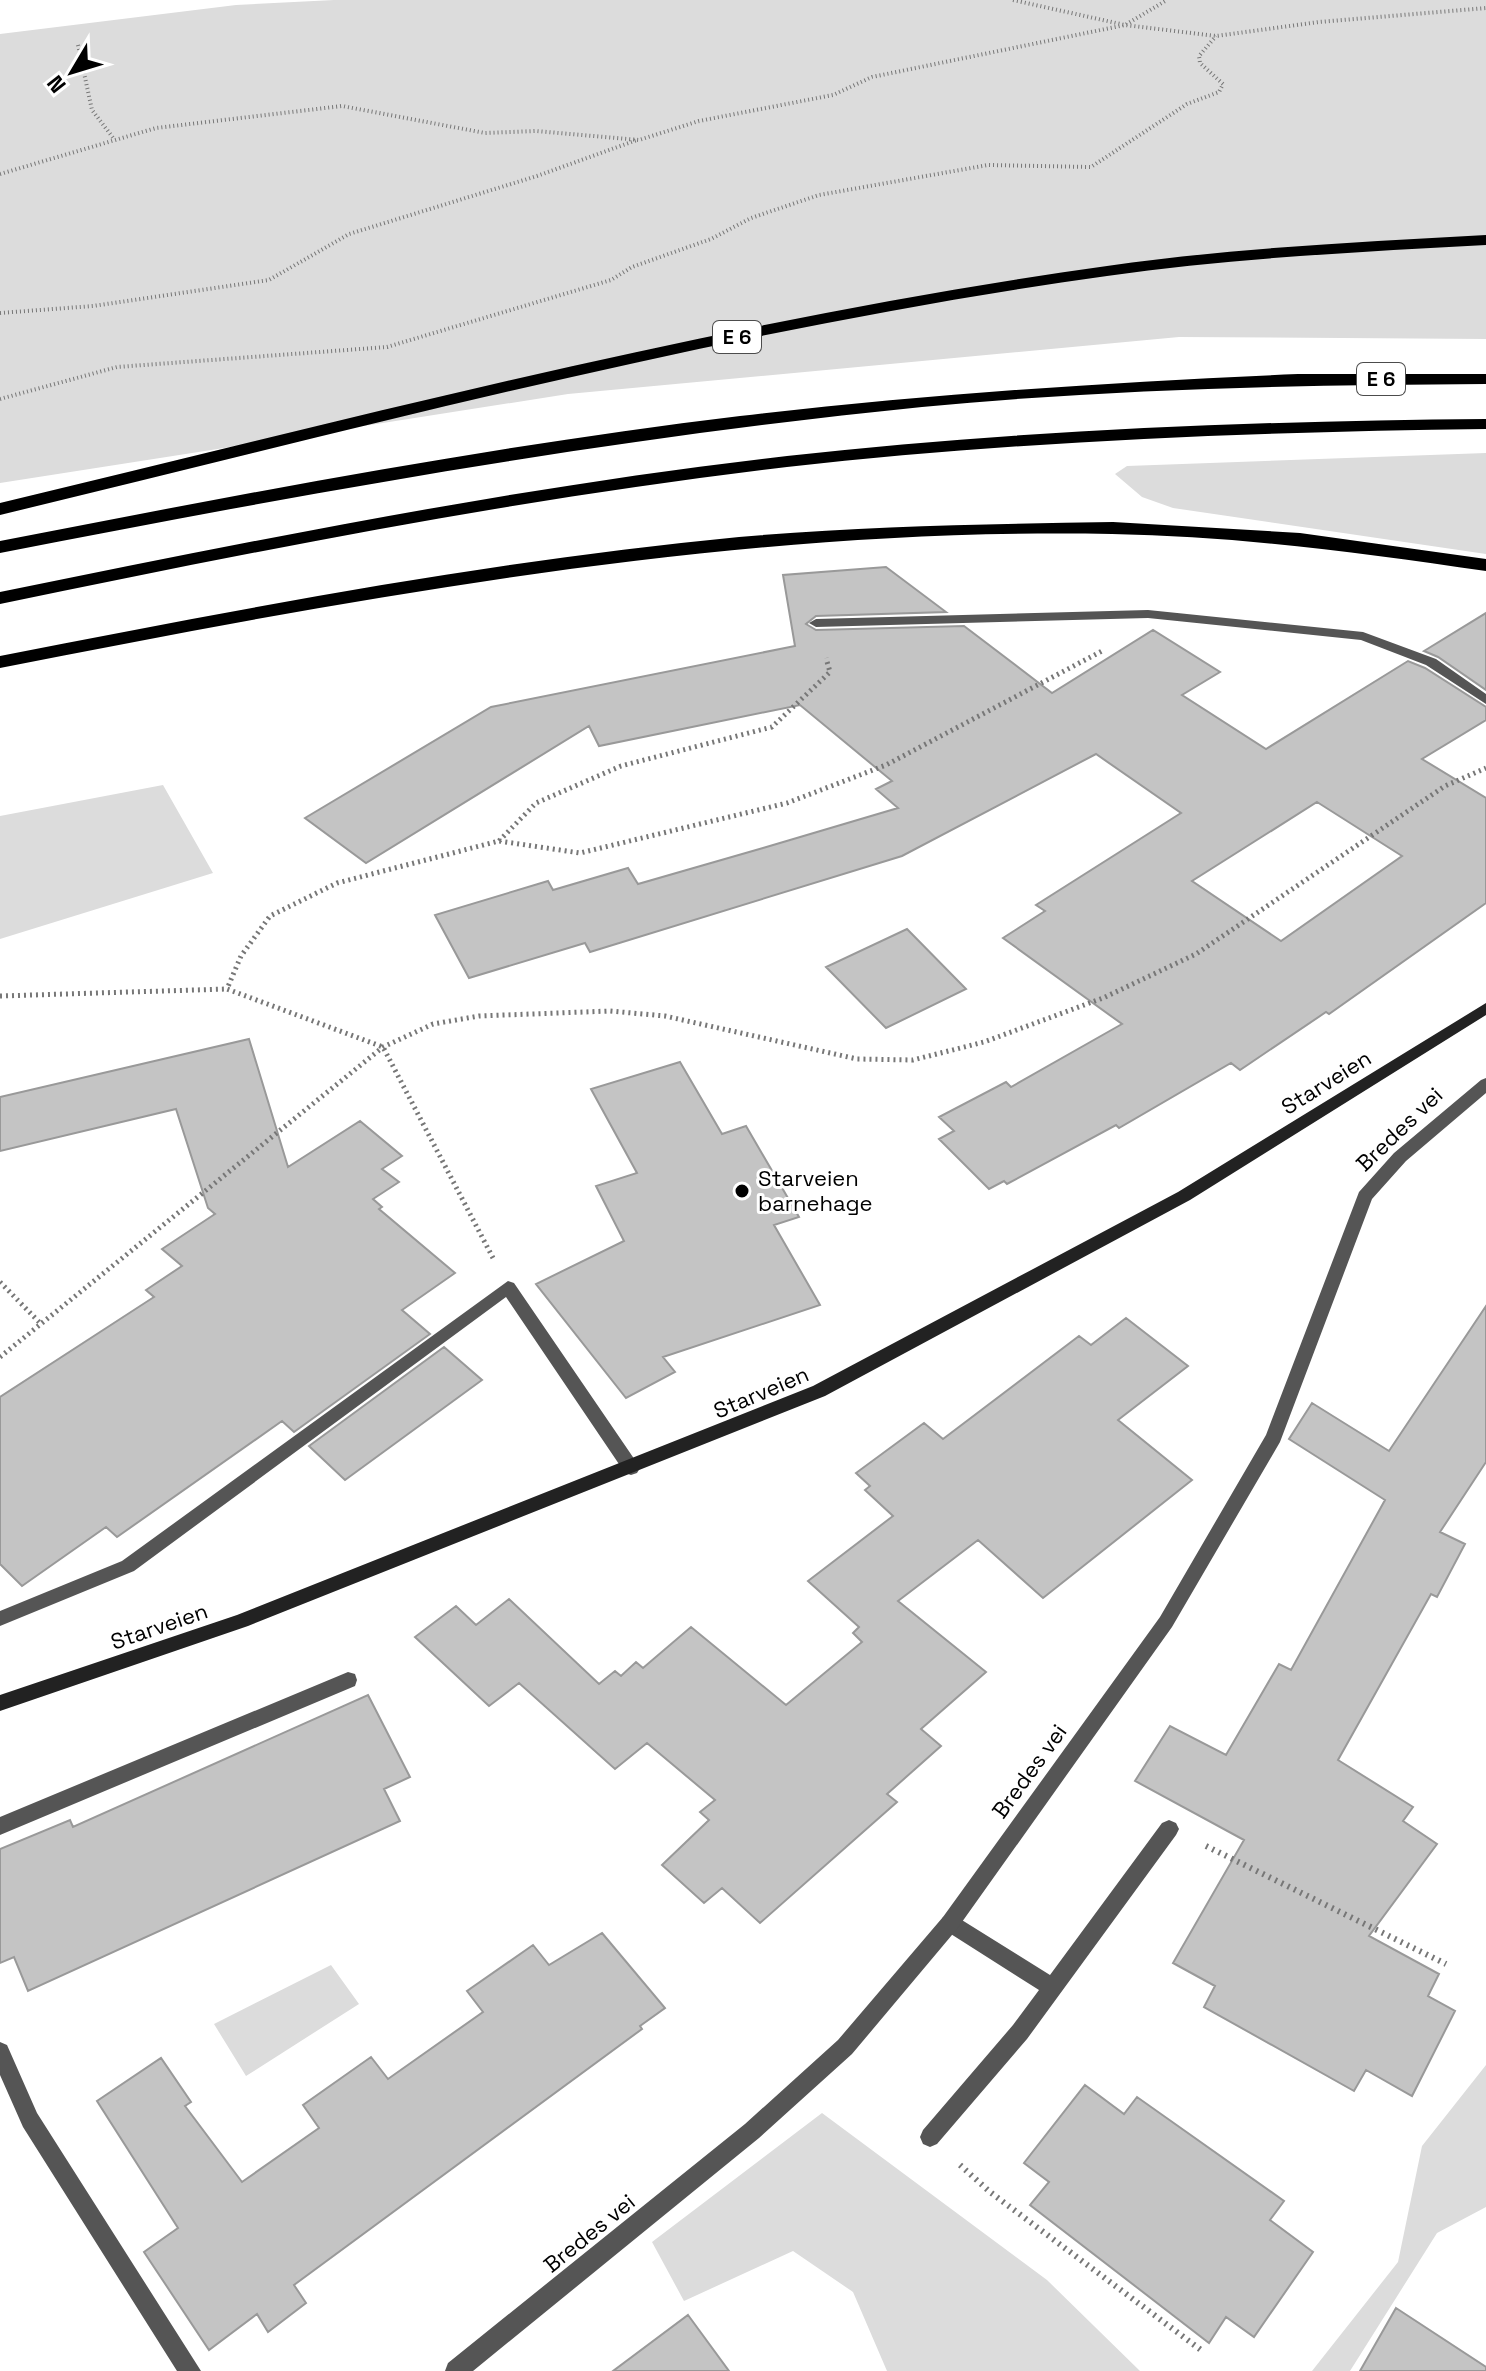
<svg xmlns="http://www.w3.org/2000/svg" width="1486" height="2371" viewBox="0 0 1486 2371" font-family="'Space Grotesk',sans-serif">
<rect width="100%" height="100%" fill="#fff"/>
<path fill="#dcdcdc" d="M 334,0 L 1486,0 L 1486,339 L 1179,337 L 568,394 L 0,483 L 0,34 L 236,5 Z
M 1486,453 L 1486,554 L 1173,508 L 1142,497 L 1115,474 L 1127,466 Z
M 163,785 L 213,873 L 0,939 L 0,816 Z
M 331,1965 L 359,2004 L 246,2076 L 214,2024 Z
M 1486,2065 L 1486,2207 L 1437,2233 L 1350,2371 L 1312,2371 L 1398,2262 L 1422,2146 Z
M 822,2113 L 1047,2280 L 1140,2371 L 887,2371 L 853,2292 L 793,2251 L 684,2301 L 652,2242 Z"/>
<path fill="#c4c4c4" stroke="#999" stroke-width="2" fill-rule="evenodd" d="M 886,567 L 946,612 L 816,616 L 806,624 L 816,630 L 964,626 L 1052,693 L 1153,630 L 1220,672 L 1182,695 L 1266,749 L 1408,661 L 1425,668 L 1486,707 L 1486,720 L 1422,759 L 1486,798 L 1486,903 L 1329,1014 L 1326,1012 L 1240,1070 L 1231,1063 L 1119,1128 L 1116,1125 L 1007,1184 L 1004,1181 L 989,1189 L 939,1139 L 954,1131 L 939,1117 L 1006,1082 L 1011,1087 L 1122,1024 L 1003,938 L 1045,911 L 1036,905 L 1181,813 L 1096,754 L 902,856 L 590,952 L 585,943 L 469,978 L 435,915 L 548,881 L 553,890 L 628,868 L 638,884 L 763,848 L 898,808 L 876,789 L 892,781 L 800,705 L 599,746 L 589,726 L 366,863 L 305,818 L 491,707 L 795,646 L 783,575 ZM 1317,802 L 1402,856 L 1281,941 L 1192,881 Z
M 1486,613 L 1486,690 L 1438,657 L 1424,651 Z
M 907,929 L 966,989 L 886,1028 L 826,967 Z
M 249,1039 L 288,1167 L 360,1121 L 402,1156 L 382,1169 L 399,1182 L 373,1199 L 382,1207 L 379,1209 L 455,1273 L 402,1310 L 430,1334 L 294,1432 L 282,1421 L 117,1537 L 106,1527 L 22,1586 L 0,1564 L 0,1397 L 154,1297 L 146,1290 L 182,1266 L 162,1249 L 215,1214 L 208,1208 L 176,1109 L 0,1151 L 0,1097 Z
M 680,1062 L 722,1134 L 746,1126 L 799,1217 L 774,1225 L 820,1305 L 663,1357 L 675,1372 L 626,1398 L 536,1284 L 624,1241 L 596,1186 L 637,1173 L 591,1089 Z
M 1486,1306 L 1486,1462 L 1440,1532 L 1465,1544 L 1437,1597 L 1431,1594 L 1338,1760 L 1413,1807 L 1403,1821 L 1437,1844 L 1369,1936 L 1439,1974 L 1428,1996 L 1455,2011 L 1412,2096 L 1366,2070 L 1354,2091 L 1204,2007 L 1215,1986 L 1173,1963 L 1244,1840 L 1135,1781 L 1170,1726 L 1226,1755 L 1279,1664 L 1291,1670 L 1385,1500 L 1289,1439 L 1312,1403 L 1389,1451 Z
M 1126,1318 L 1188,1366 L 1118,1420 L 1192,1480 L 1043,1598 L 978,1540 L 898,1601 L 986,1672 L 921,1729 L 941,1746 L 887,1794 L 897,1802 L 760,1923 L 722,1888 L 704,1903 L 662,1865 L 709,1820 L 700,1812 L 715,1800 L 647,1743 L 615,1769 L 519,1683 L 489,1706 L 415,1637 L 456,1606 L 476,1625 L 509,1599 L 599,1684 L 615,1671 L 621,1676 L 636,1662 L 643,1668 L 691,1627 L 786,1705 L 862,1642 L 853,1633 L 859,1627 L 808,1581 L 893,1516 L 865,1490 L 870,1486 L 856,1473 L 924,1423 L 943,1439 L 1079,1336 L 1091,1345 Z
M 444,1347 L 482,1380 L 345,1480 L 309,1446 Z
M 368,1695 L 410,1777 L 384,1789 L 400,1821 L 28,1991 L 14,1957 L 0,1963 L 0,1849 L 70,1820 L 73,1827 Z
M 602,1933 L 665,2008 L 640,2026 L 642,2029 L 294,2285 L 306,2303 L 268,2332 L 257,2314 L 209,2350 L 144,2252 L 178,2228 L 97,2101 L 161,2058 L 191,2102 L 185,2106 L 242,2182 L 319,2128 L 303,2105 L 371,2057 L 388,2079 L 483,2012 L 467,1991 L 533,1945 L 549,1965 Z
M 1085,2085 L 1124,2114 L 1137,2097 L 1284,2201 L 1270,2220 L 1313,2252 L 1254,2337 L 1226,2317 L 1209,2343 L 1030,2205 L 1049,2182 L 1024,2163 Z
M 1396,2308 L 1486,2367 L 1486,2371 L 1360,2371 Z
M 688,2315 L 729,2371 L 613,2371 Z"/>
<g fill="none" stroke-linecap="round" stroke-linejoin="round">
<path stroke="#777" stroke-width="4" stroke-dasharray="1 3" stroke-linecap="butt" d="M 1013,0 L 1125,25 L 1167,0
M 78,45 L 92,110 L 114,139
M 0,174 L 156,128 L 342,106 L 485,133 L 536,131 L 639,140 L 699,121 L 833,95 L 872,77 L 1125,25 L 1216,36 L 1319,22 L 1486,8
M 0,313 L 93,306 L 269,280 L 349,234 L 537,176 L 637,140
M 0,399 L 117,367 L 387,347 L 611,280 L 632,267 L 711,239 L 751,218 L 819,195 L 988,165 L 1091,167 L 1187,104 L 1219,92 L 1223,84 L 1200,63 L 1199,56 L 1216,36"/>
<path stroke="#777" stroke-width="5" stroke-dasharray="2 4" stroke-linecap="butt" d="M 499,841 L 536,803 L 621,766 L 772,727 L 830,672 L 826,658
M 0,996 L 227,989
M 493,1258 L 383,1047 L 227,989 L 241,956 L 270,916 L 337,883 L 499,841 L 580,853 L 787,803 L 886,765 L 1102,651
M 0,1282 L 42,1325
M 0,1357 L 383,1047 L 433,1024 L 479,1016 L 610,1011 L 665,1016 L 857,1059 L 913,1060 L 984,1042 L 1103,998 L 1196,954 L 1445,786 L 1486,768"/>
<path stroke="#777" stroke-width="6" stroke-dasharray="2 5" stroke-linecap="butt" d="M 1206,1846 L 1446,1964
M 960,2165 L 990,2192 L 1201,2350"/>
<path fill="#555" fill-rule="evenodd" d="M 1148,610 L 1363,632 L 1436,659 L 1486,694 L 1486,704 L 1426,665 L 1361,640 L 1148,618 L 816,627 L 809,623 L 816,619 Z
M 508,1281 L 514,1283 L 637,1463 L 640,1468 L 637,1473 L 631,1475 L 625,1473 L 506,1297 L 134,1571 L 0,1626 L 0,1611 L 122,1561 Z
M 348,1672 L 355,1674 L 357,1680 L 355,1686 L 0,1835 L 0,1817 Z
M 1169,1820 L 1176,1823 L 1179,1829 L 1176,1835 L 1027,2039 L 937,2144 L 930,2147 L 923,2144 L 920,2137 L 923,2130 L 1013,2025 L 1039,1990 L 943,1929 L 940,1923 L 943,1917 L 950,1914 L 957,1917 L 1050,1975 L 1162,1823 Z
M 0,2042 L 7,2045 L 37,2113 L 201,2371 L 177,2371 L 23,2127 L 0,2075 Z"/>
<path fill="#555" fill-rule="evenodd" d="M 1486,1078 L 1486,1093 L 1406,1161 L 1372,1199 L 1280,1442 L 1172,1627 L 957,1929 L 852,2054 L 759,2138 L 473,2371 L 445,2371 L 448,2363 L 745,2124 L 838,2040 L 943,1917 L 1160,1617 L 1266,1435 L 1359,1192 L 1394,1153 L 1481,1080 Z"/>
<path fill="#222" fill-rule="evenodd" d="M 1486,1003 L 1486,1015 L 1190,1200 L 825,1396 L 248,1626 L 0,1711 L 0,1695 L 237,1615 L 813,1386 L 1178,1192 Z"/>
<path fill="#000" fill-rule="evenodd" d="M 1486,235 L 1486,245 C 1359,252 1233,258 1107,276 C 733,328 367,426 0,515 L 0,503 C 367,415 733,318 1107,266 C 1233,248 1359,242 1486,235 Z
M 1298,374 L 1486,374 L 1486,384 C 1298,385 1110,389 922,407 C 612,438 306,493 0,553 L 0,541 C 246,493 492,446 740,416 C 926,394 1112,382 1298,374 Z
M 1486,419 L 1486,429 C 1252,432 1019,441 787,467 C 522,498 261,550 0,604 L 0,592 C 261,539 522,486 787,456 C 1019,430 1252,421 1486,419 Z
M 1113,522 L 1300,533 L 1486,559 L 1486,571 C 1362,553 1237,536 1112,534 C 736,527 367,596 0,668 L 0,656 C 245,608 490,561 739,537 C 864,526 988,524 1113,522 Z"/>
</g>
<circle fill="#000" stroke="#fff" stroke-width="3" cx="742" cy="1191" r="8"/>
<g text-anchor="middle" stroke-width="6" stroke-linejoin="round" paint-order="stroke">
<g fill="#fff" stroke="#4c4c4c" stroke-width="2">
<rect x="713" y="321" width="48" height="32" rx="6"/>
<rect x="1357" y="363" width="48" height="32" rx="6"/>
</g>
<g font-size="20" font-weight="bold" fill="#000">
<text x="737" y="344">E 6</text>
<text x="1381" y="386">E 6</text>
</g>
<g font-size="22" fill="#000" stroke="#fff">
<text transform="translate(1326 1082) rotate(-32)" y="8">Starveien</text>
<text transform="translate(1399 1129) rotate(-44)" y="8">Bredes vei</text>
<text transform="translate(761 1392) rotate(-23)" y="8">Starveien</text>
<text transform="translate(159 1626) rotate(-19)" y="8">Starveien</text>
<text transform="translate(1029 1771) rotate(-54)" y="8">Bredes vei</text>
<text transform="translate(589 2233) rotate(-39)" y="8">Bredes vei</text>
</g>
<g font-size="22" fill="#000" stroke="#fff" text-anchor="start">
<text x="758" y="1186">Starveien<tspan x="758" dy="25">barnehage</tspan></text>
</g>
</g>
<g transform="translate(72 72) rotate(232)" stroke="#ffffff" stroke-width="6" paint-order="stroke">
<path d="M0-6L14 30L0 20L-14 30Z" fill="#000000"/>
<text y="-12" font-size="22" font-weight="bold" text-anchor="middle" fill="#000000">N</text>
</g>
</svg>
